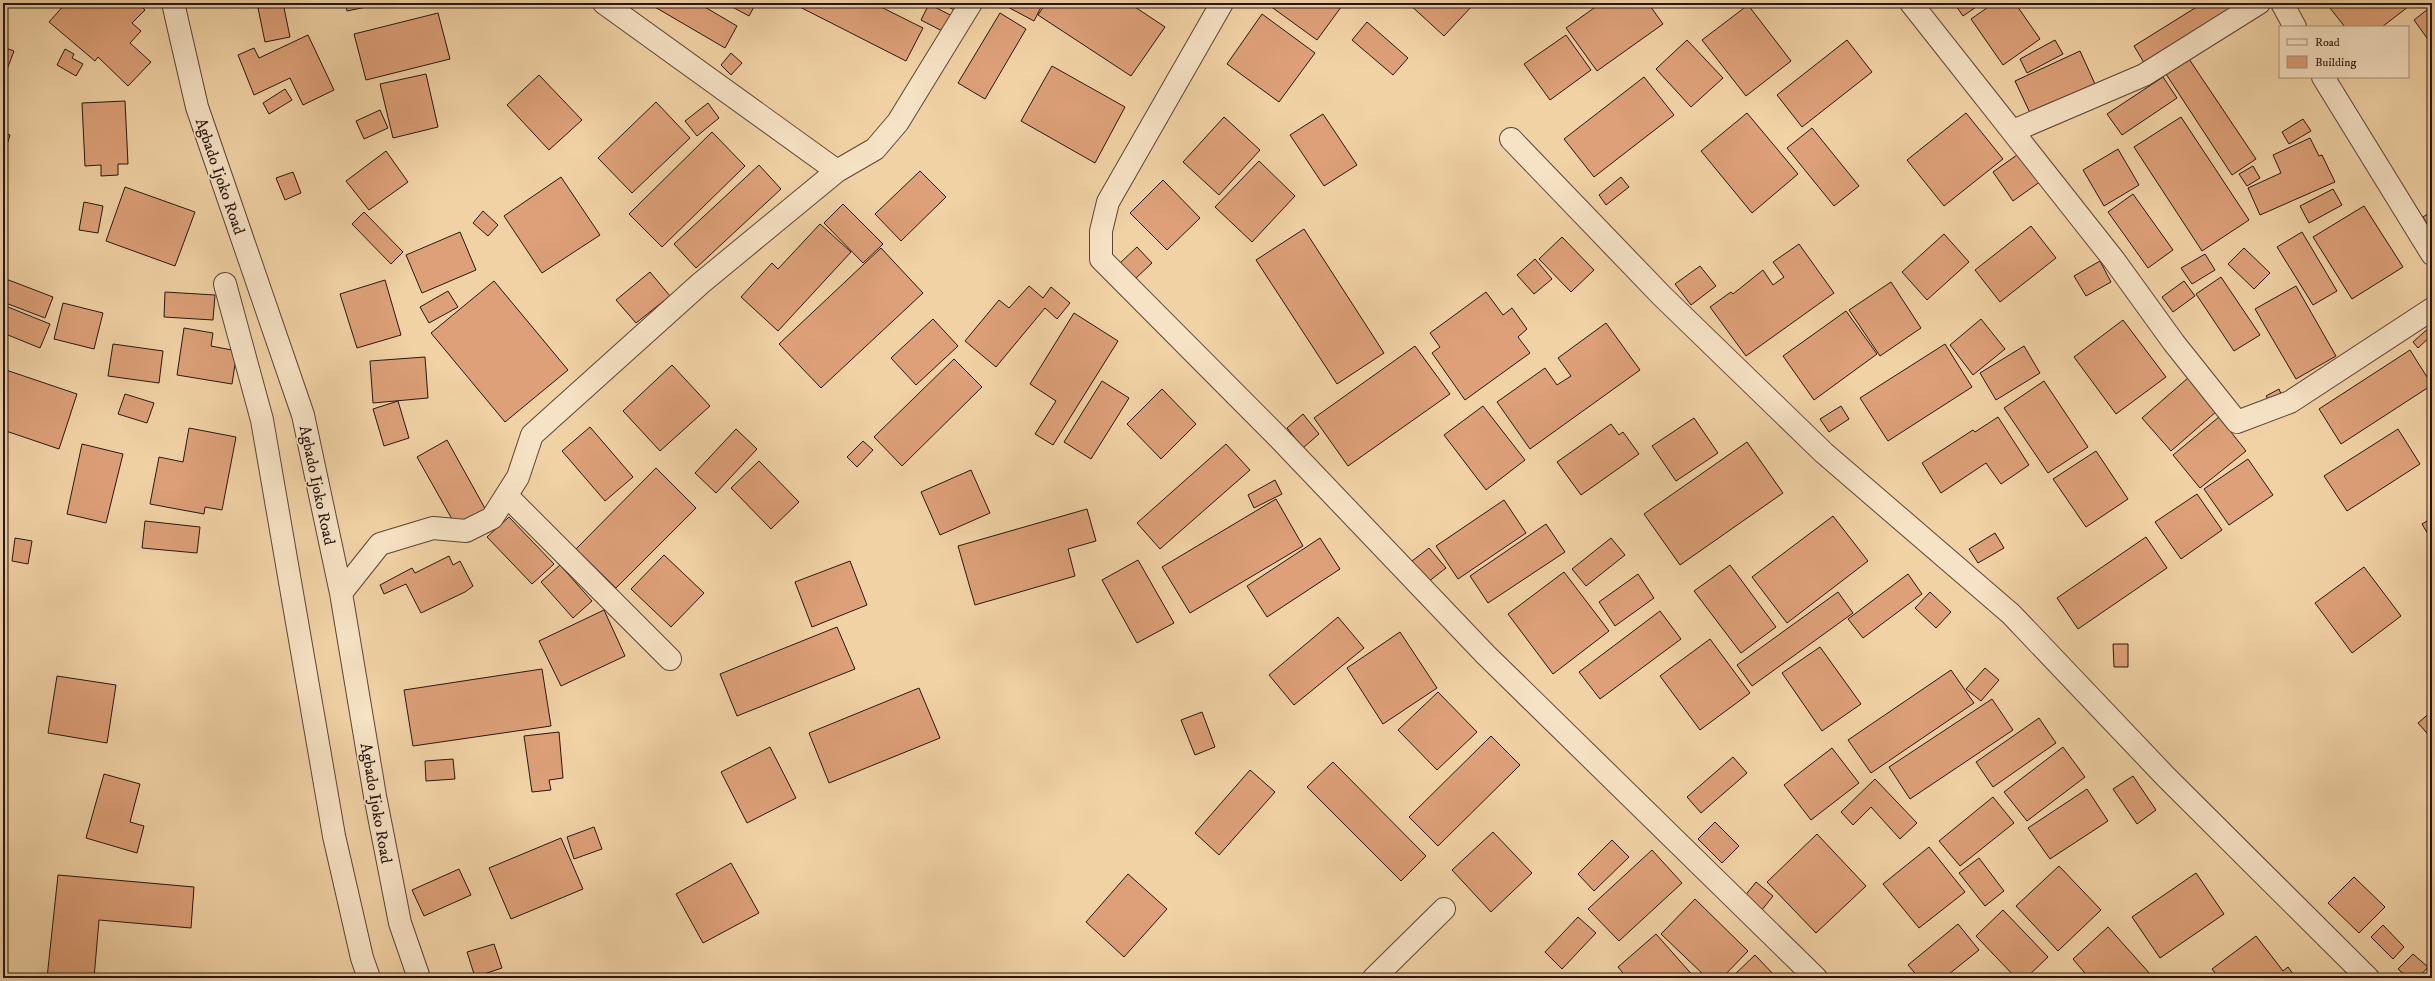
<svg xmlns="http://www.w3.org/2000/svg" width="2435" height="981" viewBox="0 0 2435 981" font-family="'IM FELL DW Pica',serif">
<rect width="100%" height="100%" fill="#f1d2a5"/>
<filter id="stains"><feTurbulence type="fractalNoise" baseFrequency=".005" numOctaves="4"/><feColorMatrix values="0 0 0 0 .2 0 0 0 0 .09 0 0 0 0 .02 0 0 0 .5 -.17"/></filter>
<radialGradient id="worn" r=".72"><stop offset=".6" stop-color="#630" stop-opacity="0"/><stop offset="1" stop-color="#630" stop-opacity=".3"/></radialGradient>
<path fill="#dda078" stroke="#271710" d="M 66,3 L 138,3 L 145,10 L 132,23 L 141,31 L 130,43 L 151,62 L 128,86 L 98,57 L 95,61 L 49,22 Z
M 257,3 L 283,3 L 290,37 L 265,42 Z
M 345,3 L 386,3 L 347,11 Z
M 648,3 L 698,3 L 737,26 L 725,48 Z
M 725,3 L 756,3 L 749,16 Z
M 792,3 L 873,3 L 923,28 L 906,61 Z
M 941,3 L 965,3 L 960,13 Z
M 1005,3 L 1043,3 L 1034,21 L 1004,5 Z
M 1046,3 L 1129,3 L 1165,27 L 1131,76 L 1038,15 Z
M 1266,3 L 1344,3 L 1317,40 Z
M 1408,3 L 1471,3 L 1473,5 L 1444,36 Z
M 1601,3 L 1648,3 L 1663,24 L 1597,71 L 1566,28 Z
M 1954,3 L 1982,3 L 1963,16 Z
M 1994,3 L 2015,3 L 2040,39 L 2003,65 L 1971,19 Z
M 2203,3 L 2228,3 L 2234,12 L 2146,66 L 2134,46 Z
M 2326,3 L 2413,3 L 2382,27 L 2345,27 Z
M 929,4 L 954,17 L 946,33 L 921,20 Z
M 1748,5 L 1791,61 L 1746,96 L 1702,40 Z
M 2432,6 L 2432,45 L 2414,20 Z
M 438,13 L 450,59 L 366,80 L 354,34 Z
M 1000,13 L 1026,29 L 985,99 L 958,83 Z
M 1262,14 L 1315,53 L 1279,102 L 1227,64 Z
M 1367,22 L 1408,58 L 1393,75 L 1352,40 Z
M 308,35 L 334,90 L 303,105 L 290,78 L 254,95 L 238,55 L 254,48 L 259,58 Z
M 1566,35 L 1591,70 L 1550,100 L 1524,64 Z
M 1687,40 L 1723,78 L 1691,107 L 1656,69 Z
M 1847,40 L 1872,72 L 1802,127 L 1777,95 Z
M 2055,40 L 2063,54 L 2027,73 L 2020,59 Z
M 3,47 L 14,51 L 3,80 Z
M 65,49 L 74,54 L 72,58 L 83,64 L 76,76 L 57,65 Z
M 2080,51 L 2095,84 L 2031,115 L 2015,81 Z
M 731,53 L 742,63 L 731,75 L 721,65 Z
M 2189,59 L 2256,159 L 2232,175 L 2166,74 Z
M 1052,66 L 1125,107 L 1095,163 L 1021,121 Z
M 426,74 L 438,127 L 393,138 L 380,84 Z
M 539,75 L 582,120 L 549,150 L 507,105 Z
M 1644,77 L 1674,115 L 1594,177 L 1564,139 Z
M 2163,77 L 2177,98 L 2122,135 L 2107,114 Z
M 285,89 L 292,100 L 269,114 L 263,103 Z
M 125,101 L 128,164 L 118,164 L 118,175 L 101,176 L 101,165 L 85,166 L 82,103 Z
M 656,102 L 690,138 L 632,193 L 598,158 Z
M 708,103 L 719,118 L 697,136 L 685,121 Z
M 380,110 L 388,128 L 364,139 L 356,121 Z
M 1747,113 L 1798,174 L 1752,213 L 1701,151 Z
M 1966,113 L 2003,159 L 1944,206 L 1907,160 Z
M 1323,114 L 1357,165 L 1324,186 L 1290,135 Z
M 1224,117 L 1260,150 L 1219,195 L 1183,162 Z
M 2181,117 L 2249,220 L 2202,251 L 2134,147 Z
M 2303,119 L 2311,131 L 2289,144 L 2282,132 Z
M 1812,128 L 1859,186 L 1834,206 L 1787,148 Z
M 712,132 L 745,166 L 662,247 L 629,214 Z
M 3,133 L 10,135 L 3,158 Z
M 2310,138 L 2319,156 L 2322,155 L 2335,182 L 2260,215 L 2248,188 L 2281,173 L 2273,155 Z
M 2118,149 L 2139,185 L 2104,206 L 2083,170 Z
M 2024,150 L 2044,179 L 2013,201 L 1993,172 Z
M 386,151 L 408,182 L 369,210 L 346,181 Z
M 1259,161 L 1295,196 L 1252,242 L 1215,207 Z
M 759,165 L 781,189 L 696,268 L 674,244 Z
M 2253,166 L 2260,178 L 2247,186 L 2239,174 Z
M 920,171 L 946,197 L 901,241 L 875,214 Z
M 293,172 L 301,193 L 285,200 L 276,178 Z
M 561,177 L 600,235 L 542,273 L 504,216 Z
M 1621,177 L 1629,187 L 1606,205 L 1599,195 Z
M 1163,180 L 1200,218 L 1167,250 L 1130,213 Z
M 125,187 L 195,212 L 175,266 L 106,241 Z
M 2333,189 L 2342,205 L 2309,223 L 2300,206 Z
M 2133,194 L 2173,250 L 2148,268 L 2108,212 Z
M 84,202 L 103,206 L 98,233 L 79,230 Z
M 843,204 L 883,244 L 863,263 L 824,223 Z
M 2364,206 L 2403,267 L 2352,299 L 2313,237 Z
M 483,211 L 498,225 L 488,236 L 473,223 Z
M 2432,211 L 2432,232 L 2423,217 Z
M 364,212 L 403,252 L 391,264 L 352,224 Z
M 820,224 L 851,252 L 778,331 L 741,297 L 772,263 L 778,269 Z
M 2031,226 L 2056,258 L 2000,302 L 1975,270 Z
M 1304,229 L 1384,353 L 1337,384 L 1256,260 Z
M 460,232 L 476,270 L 422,293 L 406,255 Z
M 2302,232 L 2337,291 L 2313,305 L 2277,247 Z
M 1944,234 L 1969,262 L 1927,300 L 1902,272 Z
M 1562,237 L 1594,270 L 1571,292 L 1539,259 Z
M 1799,244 L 1834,293 L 1746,356 L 1710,307 L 1731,292 L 1733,294 L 1763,270 L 1773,285 L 1784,277 L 1773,262 Z
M 1137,247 L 1152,263 L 1135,279 L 1120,263 Z
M 881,248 L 923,293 L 821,388 L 779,344 Z
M 2244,248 L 2270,273 L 2254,289 L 2228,264 Z
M 2205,254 L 2215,270 L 2192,284 L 2181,268 Z
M 1535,259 L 1552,279 L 1534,294 L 1517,275 Z
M 2100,261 L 2111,282 L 2086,296 L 2074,276 Z
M 1700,266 L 1716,286 L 1691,305 L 1675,284 Z
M 650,272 L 670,296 L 636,323 L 616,300 Z
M 2221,277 L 2260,335 L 2234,351 L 2196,294 Z
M 6,279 L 53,297 L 45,318 L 3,302 L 3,287 Z
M 385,280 L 401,335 L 357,348 L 340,294 Z
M 494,281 L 568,370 L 505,422 L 431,333 Z
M 2184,281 L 2195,296 L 2173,312 L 2162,297 Z
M 1891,282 L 1921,328 L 1880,356 L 1849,310 Z
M 1029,286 L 1043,298 L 1051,287 L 1070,303 L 1057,319 L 1045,308 L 996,367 L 965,341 L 999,300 L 1009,308 Z
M 2296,286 L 2336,356 L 2296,379 L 2255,309 Z
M 448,291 L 458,307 L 429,323 L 420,307 Z
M 165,292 L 215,295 L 213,320 L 164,317 Z
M 1486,292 L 1503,315 L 1512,308 L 1527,329 L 1518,337 L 1530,353 L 1465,400 L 1432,353 L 1440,347 L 1430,333 Z
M 63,303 L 103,313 L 94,349 L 54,339 Z
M 8,307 L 50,324 L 40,348 L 3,333 L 3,320 Z
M 1846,311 L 1877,354 L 1814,400 L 1783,356 Z
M 1074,313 L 1118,341 L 1053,445 L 1035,434 L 1056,401 L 1030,384 Z
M 933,319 L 958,346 L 916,385 L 891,358 Z
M 1981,319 L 2005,349 L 1973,375 L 1950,345 Z
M 2123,320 L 2166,377 L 2116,414 L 2074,357 Z
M 1606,323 L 1640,370 L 1530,449 L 1497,402 L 1545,368 L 1557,385 L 1571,376 L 1558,358 Z
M 2431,326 L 2432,335 L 2418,348 L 2413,342 Z
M 184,328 L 213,333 L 211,346 L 237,351 L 232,384 L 177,375 Z
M 113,344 L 163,351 L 159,383 L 108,376 Z
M 1945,344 L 1972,387 L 1888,441 L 1860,398 Z
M 1415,346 L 1450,394 L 1348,466 L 1314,418 Z
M 2024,346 L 2040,373 L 1996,400 L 1980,373 Z
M 2410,350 L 2432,385 L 2341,444 L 2319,409 Z
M 425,357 L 428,398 L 373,403 L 370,361 Z
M 954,359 L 982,387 L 902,466 L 874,437 Z
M 672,365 L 710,406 L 660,451 L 623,411 Z
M 3,369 L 77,394 L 59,449 L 3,430 Z
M 2188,378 L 2217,411 L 2171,451 L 2142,418 Z
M 1102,381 L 1129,398 L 1091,459 L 1064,442 Z
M 2044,381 L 2088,447 L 2048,473 L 2004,408 Z
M 1162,389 L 1196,424 L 1161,459 L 1127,424 Z
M 2279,389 L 2282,396 L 2270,402 L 2266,396 Z
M 125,394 L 154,403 L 147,423 L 118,414 Z
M 398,401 L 409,438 L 384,446 L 373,409 Z
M 1483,406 L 1525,460 L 1486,490 L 1444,435 Z
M 1841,406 L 1849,419 L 1829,432 L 1820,419 Z
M 1303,414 L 1319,434 L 1303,448 L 1287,428 Z
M 1998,417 L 2029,465 L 2001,484 L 1986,463 L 1941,493 L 1922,463 L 1973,430 L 1975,432 Z
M 2219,417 L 2246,451 L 2200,488 L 2173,455 Z
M 1694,418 L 1718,453 L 1676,481 L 1652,446 Z
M 1611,424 L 1619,435 L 1623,432 L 1639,454 L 1581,495 L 1557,462 Z
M 590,427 L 633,477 L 605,501 L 562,451 Z
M 189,428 L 236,437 L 222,510 L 205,507 L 204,514 L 150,504 L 159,457 L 183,462 Z
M 736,429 L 757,449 L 716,493 L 695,473 Z
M 2398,429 L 2420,464 L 2347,511 L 2324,476 Z
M 447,440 L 487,512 L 457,528 L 417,457 Z
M 863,441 L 873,450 L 857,467 L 847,457 Z
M 1747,442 L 1783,493 L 1680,565 L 1644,514 Z
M 82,444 L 123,454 L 106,523 L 67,514 Z
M 1226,444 L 1250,470 L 1160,549 L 1137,523 Z
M 2096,451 L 2128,499 L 2086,527 L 2053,479 Z
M 2248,459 L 2273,495 L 2229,525 L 2204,489 Z
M 759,461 L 799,502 L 771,529 L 731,488 Z
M 656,468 L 696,508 L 616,588 L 576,549 Z
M 971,470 L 990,513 L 940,535 L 921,492 Z
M 1275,480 L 1282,494 L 1254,508 L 1248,495 Z
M 2197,494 L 2222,530 L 2181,559 L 2155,522 Z
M 1276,499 L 1303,546 L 1190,613 L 1162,567 Z
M 1504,500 L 1526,533 L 1458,579 L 1436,546 Z
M 2432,500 L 2432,509 L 2428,502 Z
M 1087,509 L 1096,541 L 1068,549 L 1075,576 L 975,605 L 958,546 Z
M 1833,516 L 1868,561 L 1787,623 L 1752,577 Z
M 509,517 L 554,564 L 532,584 L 487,537 Z
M 2432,518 L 2432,541 L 2422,524 Z
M 145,521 L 200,527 L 197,553 L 142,548 Z
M 1546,524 L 1565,552 L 1488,603 L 1470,576 Z
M 1995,533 L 2004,548 L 1978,563 L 1969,549 Z
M 2146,537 L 2167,568 L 2078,629 L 2057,598 Z
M 15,538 L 32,541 L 28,564 L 12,561 Z
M 1320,538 L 1340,569 L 1267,617 L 1247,586 Z
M 1611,538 L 1625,555 L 1586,586 L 1572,569 Z
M 1429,548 L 1446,568 L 1428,582 L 1412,561 Z
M 664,555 L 704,593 L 671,627 L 631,589 Z
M 449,556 L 453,565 L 460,561 L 473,586 L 465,592 L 421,613 L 406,584 L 384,594 L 380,585 L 412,568 L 415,573 Z
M 1138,560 L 1174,623 L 1137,643 L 1102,580 Z
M 850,561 L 867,605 L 812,627 L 795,582 Z
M 560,565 L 592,601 L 573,618 L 541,582 Z
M 1730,565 L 1776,627 L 1741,653 L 1694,591 Z
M 2364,567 L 2401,616 L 2352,653 L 2315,603 Z
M 1564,572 L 1609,631 L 1553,674 L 1508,614 Z
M 1638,574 L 1654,598 L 1615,626 L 1599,602 Z
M 1908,574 L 1922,594 L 1863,638 L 1848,619 Z
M 1838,592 L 1853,613 L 1752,686 L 1737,665 Z
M 1930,592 L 1951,612 L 1936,628 L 1915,608 Z
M 604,610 L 625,656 L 561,686 L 539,641 Z
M 1660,611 L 1681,639 L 1600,699 L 1579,672 Z
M 1338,617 L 1364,648 L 1294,705 L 1269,675 Z
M 837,627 L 855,669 L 737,716 L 720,674 Z
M 1400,632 L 1437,688 L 1383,724 L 1347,668 Z
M 1710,639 L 1750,693 L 1700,730 L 1660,676 Z
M 2113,644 L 2128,644 L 2128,667 L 2114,667 Z
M 1820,647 L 1861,704 L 1822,731 L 1782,673 Z
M 1985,668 L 1999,680 L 1981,701 L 1966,689 Z
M 542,669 L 551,726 L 413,746 L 404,690 Z
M 1951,670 L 1974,703 L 1871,773 L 1848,740 Z
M 57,676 L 116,685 L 107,743 L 48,733 Z
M 919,688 L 940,738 L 829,783 L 809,733 Z
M 1438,692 L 1477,732 L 1437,770 L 1398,730 Z
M 1992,699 L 2013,730 L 1910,799 L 1889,767 Z
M 2432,711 L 2432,739 L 2418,723 Z
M 1202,712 L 1215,747 L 1195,755 L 1181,720 Z
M 2039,718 L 2056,743 L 1993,787 L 1976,762 Z
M 559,732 L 563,778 L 549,780 L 551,790 L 532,792 L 524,736 Z
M 1491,736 L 1520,765 L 1438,846 L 1409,817 Z
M 770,747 L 796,798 L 747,823 L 721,772 Z
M 2063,747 L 2085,777 L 2027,821 L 2004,792 Z
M 1832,748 L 1859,783 L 1811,820 L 1784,785 Z
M 1733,757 L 1747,773 L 1701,813 L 1687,797 Z
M 453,759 L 455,779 L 426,781 L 425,761 Z
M 1333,762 L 1426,856 L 1401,881 L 1307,787 Z
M 1250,770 L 1275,792 L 1219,855 L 1195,833 Z
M 104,774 L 140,784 L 130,822 L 144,826 L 137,853 L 86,838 Z
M 2133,776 L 2156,810 L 2137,824 L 2113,789 Z
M 1875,779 L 1917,823 L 1900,839 L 1871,807 L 1853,825 L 1841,812 Z
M 2087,789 L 2108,821 L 2050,859 L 2028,828 Z
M 1993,797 L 2014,823 L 1960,866 L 1939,841 Z
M 1715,822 L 1739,846 L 1722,863 L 1698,839 Z
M 594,827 L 602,849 L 574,859 L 567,837 Z
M 1493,832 L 1532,873 L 1491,912 L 1452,870 Z
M 1817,834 L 1866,886 L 1816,933 L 1767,882 Z
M 561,838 L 583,889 L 511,919 L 489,868 Z
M 1612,840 L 1629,857 L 1594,891 L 1578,874 Z
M 1929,847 L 1965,892 L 1919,928 L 1883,884 Z
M 1652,850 L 1682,883 L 1619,941 L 1588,909 Z
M 1979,858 L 2004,891 L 1985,906 L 1959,873 Z
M 731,863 L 759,913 L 703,943 L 676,894 Z
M 2059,866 L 2101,910 L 2058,951 L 2016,906 Z
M 459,869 L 471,895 L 424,916 L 412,890 Z
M 2196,873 L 2224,914 L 2160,958 L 2132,917 Z
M 1128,874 L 1167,909 L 1124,957 L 1086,922 Z
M 58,875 L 194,887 L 191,928 L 99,920 L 94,978 L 47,978 Z
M 2354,877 L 2385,907 L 2359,933 L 2328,903 Z
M 1756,882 L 1773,896 L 1761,911 L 1744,897 Z
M 1695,899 L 1748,951 L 1722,978 L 1707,978 L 1661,934 Z
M 2003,910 L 2048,957 L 2026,978 L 2016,978 L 1976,936 Z
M 1578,917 L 1596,933 L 1562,969 L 1545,952 Z
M 1958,924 L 1979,950 L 1944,978 L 1919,978 L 1908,965 Z
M 2383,925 L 2404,947 L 2393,959 L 2371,937 Z
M 2108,927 L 2151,975 L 2148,978 L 2089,978 L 2073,959 Z
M 1656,934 L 1695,978 L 1627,978 L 1618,967 Z
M 2256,936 L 2283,971 L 2288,967 L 2296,978 L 2219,978 L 2212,969 Z
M 494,944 L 502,968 L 475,977 L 467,952 Z
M 2413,954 L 2428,967 L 2418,978 L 2408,978 L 2398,969 Z
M 1755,955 L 1777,978 L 1731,978 Z"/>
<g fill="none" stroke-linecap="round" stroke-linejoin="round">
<defs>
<path id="street" d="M 173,3 L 197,107 L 303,415 L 341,593 L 375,796 L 400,923 L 419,978
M 604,3 L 837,171
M 1222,3 L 1108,202 L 1101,231 L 1101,259 L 1279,438 L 1486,655 L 1816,978
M 1911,3 L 2114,260 L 2174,343 L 2237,422 L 2290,402 L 2432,309
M 2282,3 L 2295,27
M 2323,77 L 2432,254
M 2013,131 L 2144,75 L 2259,3
M 1511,139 L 1662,296 L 1824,453 L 2011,614 L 2166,777 L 2368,978
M 225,284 L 262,420 L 334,836 L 362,958 L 369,978
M 507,496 L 670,659
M 341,593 L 380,544 L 433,528 L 466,531 L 492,518 L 518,477 L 532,435 L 701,283 L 837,171 L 875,149 L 898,122 L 971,3
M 1374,978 L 1444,909"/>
</defs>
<use href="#street" stroke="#5a4635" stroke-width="24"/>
<use href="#street" stroke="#f6e2c4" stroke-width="22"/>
</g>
<g text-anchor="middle" stroke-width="3.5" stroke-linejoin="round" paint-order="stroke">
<g font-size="16" fill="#271710" stroke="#f6e2c4">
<text transform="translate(221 176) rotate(71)" y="6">Agbado Ijoko Road</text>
<text transform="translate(318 485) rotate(78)" y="6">Agbado Ijoko Road</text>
<text transform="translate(377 803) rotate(80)" y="6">Agbado Ijoko Road</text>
</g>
</g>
<rect width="2435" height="981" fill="none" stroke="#f1d2a5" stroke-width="16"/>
<rect x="4" y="4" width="2427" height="973" fill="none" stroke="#271710" stroke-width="2"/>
<rect x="8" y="8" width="2419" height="965" fill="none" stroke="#271710"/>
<rect x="2279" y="26" width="130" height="52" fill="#f6e2c4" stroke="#a3917c"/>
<rect x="2287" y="39" width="20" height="6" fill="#f6e2c4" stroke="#a3917c"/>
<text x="2315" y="46" font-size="12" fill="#271710">Road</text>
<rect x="2287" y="56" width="20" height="12" fill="#dda078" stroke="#a3917c"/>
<text x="2315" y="66" font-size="12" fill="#271710">Building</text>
<rect width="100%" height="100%" filter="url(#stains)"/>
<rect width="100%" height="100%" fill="url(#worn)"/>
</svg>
